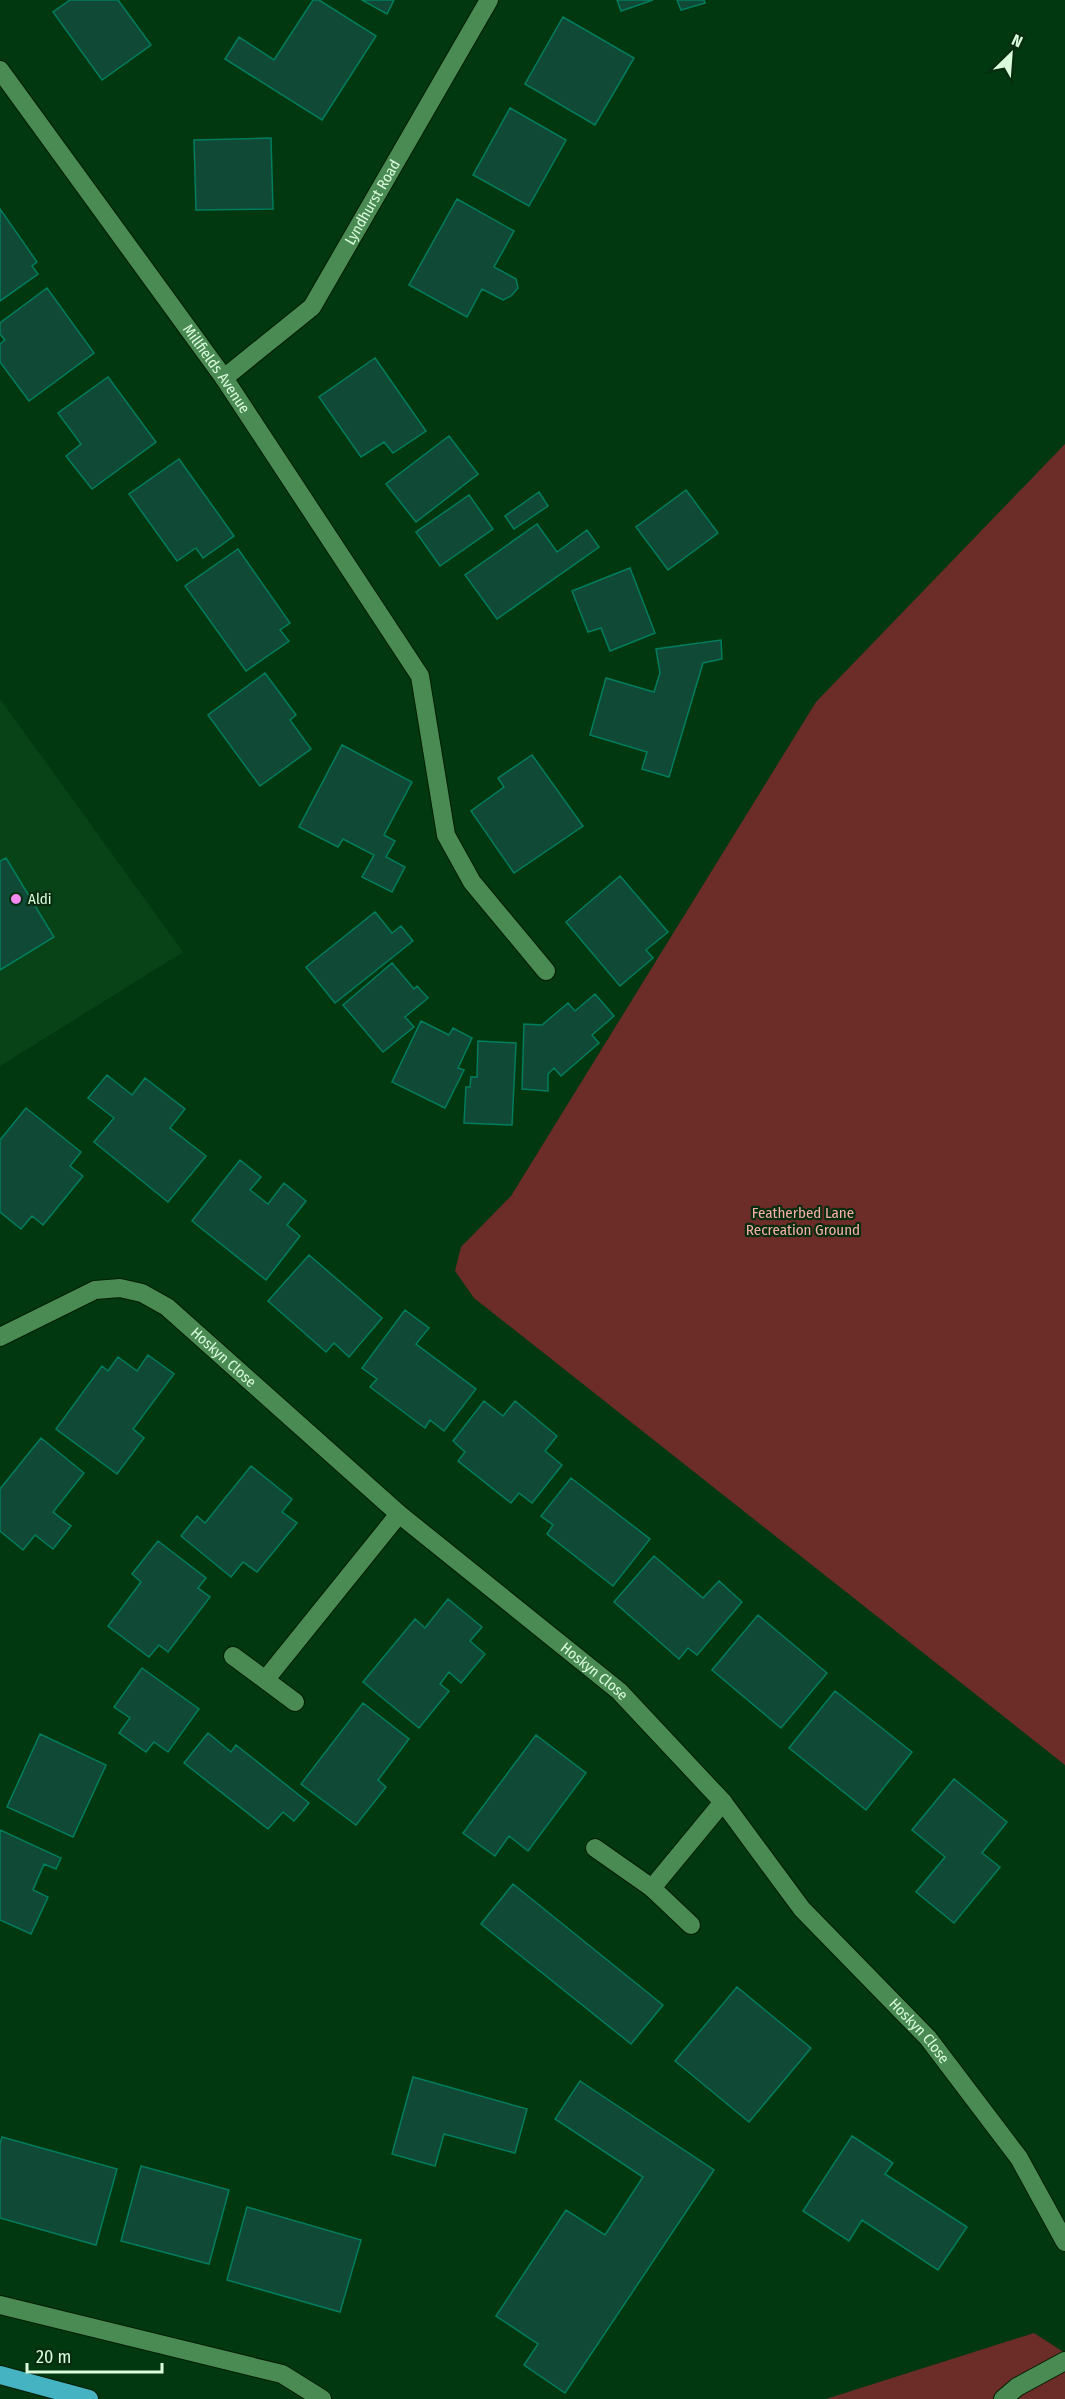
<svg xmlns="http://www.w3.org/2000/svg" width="1065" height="2399" viewBox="0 0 1065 2399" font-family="'Fira Sans Condensed',sans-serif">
<rect width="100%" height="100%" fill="#023810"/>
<path fill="#074317" d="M 0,699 L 183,952 L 0,1066 Z"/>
<path fill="#6c2c27" d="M 1065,444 L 1065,1765 L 474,1298 L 455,1271 L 461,1247 L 511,1196 L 816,702 Z
M 1034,2333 L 1065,2353 L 1065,2399 L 826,2399 Z"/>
<path fill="#114937" stroke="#007d5d" stroke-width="1.5" d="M 70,0 L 118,0 L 151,45 L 102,80 L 53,12 Z
M 313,0 L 319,0 L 376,36 L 322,120 L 225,59 L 239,37 L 274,60 Z
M 362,0 L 394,0 L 387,14 Z
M 617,0 L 653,0 L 621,11 Z
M 677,0 L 704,0 L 705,3 L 681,10 Z
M 563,17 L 634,58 L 595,125 L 525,84 Z
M 510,108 L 566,140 L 529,206 L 473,175 Z
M 271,138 L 273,209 L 196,210 L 194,140 Z
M 457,199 L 514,231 L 494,267 L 516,279 L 518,288 L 511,296 L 503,300 L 482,289 L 467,317 L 409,285 Z
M 0,209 L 37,262 L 32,266 L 38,274 L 0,301 Z
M 47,288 L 94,353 L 29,401 L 0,362 L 0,344 L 5,340 L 0,334 L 0,323 Z
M 375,358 L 426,431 L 393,453 L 384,442 L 361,457 L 319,397 Z
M 108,377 L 156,442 L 92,489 L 66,456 L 81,444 L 58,413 Z
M 449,436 L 478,474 L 416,522 L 386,484 Z
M 179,459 L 234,536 L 203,558 L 196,548 L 177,561 L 129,494 Z
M 686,490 L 718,533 L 668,570 L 636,527 Z
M 539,492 L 548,506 L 514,529 L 505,516 Z
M 469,495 L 493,529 L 440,566 L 416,532 Z
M 537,524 L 557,552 L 587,530 L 599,547 L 497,619 L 465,575 Z
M 238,549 L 290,623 L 280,630 L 289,641 L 246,671 L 185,586 Z
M 630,568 L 655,633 L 610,651 L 601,628 L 588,632 L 572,591 Z
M 721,640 L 722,659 L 703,663 L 669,777 L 642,769 L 647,752 L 590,735 L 606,678 L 654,692 L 660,673 L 656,649 Z
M 265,673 L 296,715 L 290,720 L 311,749 L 260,786 L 208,715 Z
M 342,745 L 412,782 L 384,835 L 395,841 L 386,857 L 405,867 L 392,892 L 362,877 L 374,855 L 343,839 L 338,847 L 299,827 Z
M 532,755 L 583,826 L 514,873 L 471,811 L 504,787 L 498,778 Z
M 6,858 L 54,937 L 0,970 L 0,861 Z
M 620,876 L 668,932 L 646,950 L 653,958 L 620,986 L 566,922 Z
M 375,912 L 392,933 L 401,926 L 413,941 L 335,1003 L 306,967 Z
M 392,963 L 414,989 L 417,986 L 428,998 L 405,1017 L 414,1027 L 383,1052 L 343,1005 Z
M 595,994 L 614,1016 L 592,1035 L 599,1043 L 561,1076 L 554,1068 L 548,1074 L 548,1091 L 522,1089 L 524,1024 L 542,1025 L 568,1003 L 575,1011 Z
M 421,1021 L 449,1035 L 453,1028 L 472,1038 L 458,1068 L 464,1070 L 445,1108 L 392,1082 Z
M 478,1041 L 516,1043 L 512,1125 L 464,1123 L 466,1087 L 470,1087 L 471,1077 L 477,1077 Z
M 107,1075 L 132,1095 L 145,1078 L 185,1109 L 170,1128 L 206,1156 L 168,1202 L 94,1142 L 114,1118 L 88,1098 Z
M 26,1108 L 81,1152 L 70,1166 L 83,1176 L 43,1225 L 32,1216 L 21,1229 L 0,1212 L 0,1140 Z
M 240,1160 L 261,1177 L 250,1190 L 268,1204 L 284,1183 L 306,1201 L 287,1225 L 300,1236 L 266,1280 L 192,1221 Z
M 309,1255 L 382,1318 L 349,1357 L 334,1343 L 326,1352 L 268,1301 Z
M 405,1310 L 429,1328 L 416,1344 L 476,1389 L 444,1431 L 430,1420 L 425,1428 L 370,1387 L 377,1379 L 362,1368 Z
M 148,1355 L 174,1374 L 133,1429 L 144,1438 L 117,1474 L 56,1429 L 102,1366 L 108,1371 L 118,1357 L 137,1371 Z
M 484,1401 L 503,1416 L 515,1401 L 557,1436 L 545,1451 L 562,1465 L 532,1503 L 519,1493 L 511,1503 L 458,1461 L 465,1452 L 453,1441 Z
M 41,1438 L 84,1473 L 53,1512 L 71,1526 L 53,1549 L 35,1535 L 23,1550 L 0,1531 L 0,1489 Z
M 251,1466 L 292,1499 L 282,1512 L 297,1523 L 257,1572 L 243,1562 L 231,1577 L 181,1536 L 197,1516 L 205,1523 Z
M 571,1478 L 650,1539 L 613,1586 L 547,1534 L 553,1525 L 541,1516 Z
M 158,1541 L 206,1578 L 198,1588 L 210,1597 L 168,1652 L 159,1645 L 149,1657 L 108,1626 L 141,1582 L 132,1574 Z
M 654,1556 L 703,1598 L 719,1581 L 742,1602 L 697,1655 L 688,1648 L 679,1659 L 614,1602 Z
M 448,1599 L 482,1627 L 470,1641 L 485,1654 L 461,1683 L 449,1672 L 440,1684 L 449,1691 L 419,1728 L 363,1682 L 415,1619 L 425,1628 Z
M 758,1615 L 827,1673 L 781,1728 L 712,1670 Z
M 142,1668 L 199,1709 L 168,1752 L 154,1742 L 146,1752 L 119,1733 L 130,1718 L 114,1707 Z
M 835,1691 L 912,1752 L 866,1810 L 789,1748 Z
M 363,1703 L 409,1739 L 378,1780 L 386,1787 L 356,1825 L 301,1784 Z
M 208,1733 L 231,1752 L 236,1745 L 309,1803 L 294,1821 L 283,1812 L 268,1829 L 184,1763 Z
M 40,1734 L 106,1765 L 73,1837 L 7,1807 Z
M 536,1735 L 586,1773 L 528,1851 L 509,1836 L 495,1856 L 463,1833 Z
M 954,1779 L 1007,1822 L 982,1853 L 1000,1867 L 954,1923 L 916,1892 L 945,1857 L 912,1830 Z
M 0,1830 L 61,1858 L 56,1869 L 44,1864 L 33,1890 L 48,1897 L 31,1934 L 0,1920 Z
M 513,1884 L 663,2005 L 631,2044 L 481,1924 Z
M 737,1987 L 811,2048 L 749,2122 L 675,2061 Z
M 413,2077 L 527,2109 L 515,2153 L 444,2134 L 435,2166 L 392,2154 Z
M 580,2081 L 714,2170 L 565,2393 L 524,2365 L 538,2344 L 496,2316 L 566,2210 L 605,2235 L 643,2177 L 555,2119 Z
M 852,2136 L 893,2163 L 885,2174 L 967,2227 L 938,2270 L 862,2220 L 849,2241 L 803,2211 Z
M 2,2137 L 117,2169 L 96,2245 L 0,2218 L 0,2144 Z
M 141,2166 L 229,2190 L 209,2264 L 121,2241 Z
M 247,2207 L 361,2240 L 340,2312 L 227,2280 Z"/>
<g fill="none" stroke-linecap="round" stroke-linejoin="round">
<defs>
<g id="minor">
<path id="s1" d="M 0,70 L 224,378 L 420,676 L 446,835 L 472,882 L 546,971"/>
<path id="s2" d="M 224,378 L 312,307 L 489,0"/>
<path id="s3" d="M 0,1337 L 95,1290 L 120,1288 L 142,1293 L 167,1307 L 399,1514 L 619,1691 L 723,1802 L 802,1909 L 928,2038 L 1019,2158 L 1065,2242"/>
<path d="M 233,1656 L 295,1702"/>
<path d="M 266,1679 L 399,1514"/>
<path d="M 595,1848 L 652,1888 L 691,1925"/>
<path d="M 652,1888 L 723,1802"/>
<path d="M 0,2305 L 282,2374 L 322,2399"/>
<path d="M 1003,2399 L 1017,2387 L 1065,2361"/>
</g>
<path id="highway" d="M 0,2375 L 89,2399"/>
</defs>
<use href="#minor" stroke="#001d03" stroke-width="20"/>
<use href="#highway" stroke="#001d03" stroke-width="20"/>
<use href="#minor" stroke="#4a8b53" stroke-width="18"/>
<use href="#highway" stroke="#45b3c2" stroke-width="18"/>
</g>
<circle fill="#f28af2" stroke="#082c0f" stroke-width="2" cx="16" cy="899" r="6"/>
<g text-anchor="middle" stroke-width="4.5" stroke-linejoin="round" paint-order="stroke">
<g font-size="15" fill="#dafcdd" stroke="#082c0f">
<text dy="5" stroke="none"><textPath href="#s2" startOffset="234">Lyndhurst Road</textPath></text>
<text dy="5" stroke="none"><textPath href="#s1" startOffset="369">Millfields Avenue</textPath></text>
<text dy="5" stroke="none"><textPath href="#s3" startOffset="258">Hoskyn Close</textPath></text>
<text dy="5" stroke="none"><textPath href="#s3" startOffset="744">Hoskyn Close</textPath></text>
<text dy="5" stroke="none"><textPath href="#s3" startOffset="1230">Hoskyn Close</textPath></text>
</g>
<g font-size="15" fill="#dafcdd" stroke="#082c0f" text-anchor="start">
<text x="28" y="904">Aldi</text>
</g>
<g font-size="15" fill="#f5afa6" stroke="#082c0f">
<text x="803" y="1218">Featherbed Lane<tspan x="803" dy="17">Recreation Ground</tspan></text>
</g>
</g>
<g transform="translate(1011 54) rotate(25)" stroke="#082c0f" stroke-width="4.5" paint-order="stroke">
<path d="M0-4.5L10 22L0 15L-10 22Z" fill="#dafcdd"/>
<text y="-9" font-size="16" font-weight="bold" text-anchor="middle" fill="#dafcdd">N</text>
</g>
<path d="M27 2363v9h135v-9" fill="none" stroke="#dafcdd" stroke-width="3"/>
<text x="36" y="2363" font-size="18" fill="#dafcdd" stroke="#082c0f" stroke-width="4.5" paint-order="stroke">20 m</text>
</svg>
